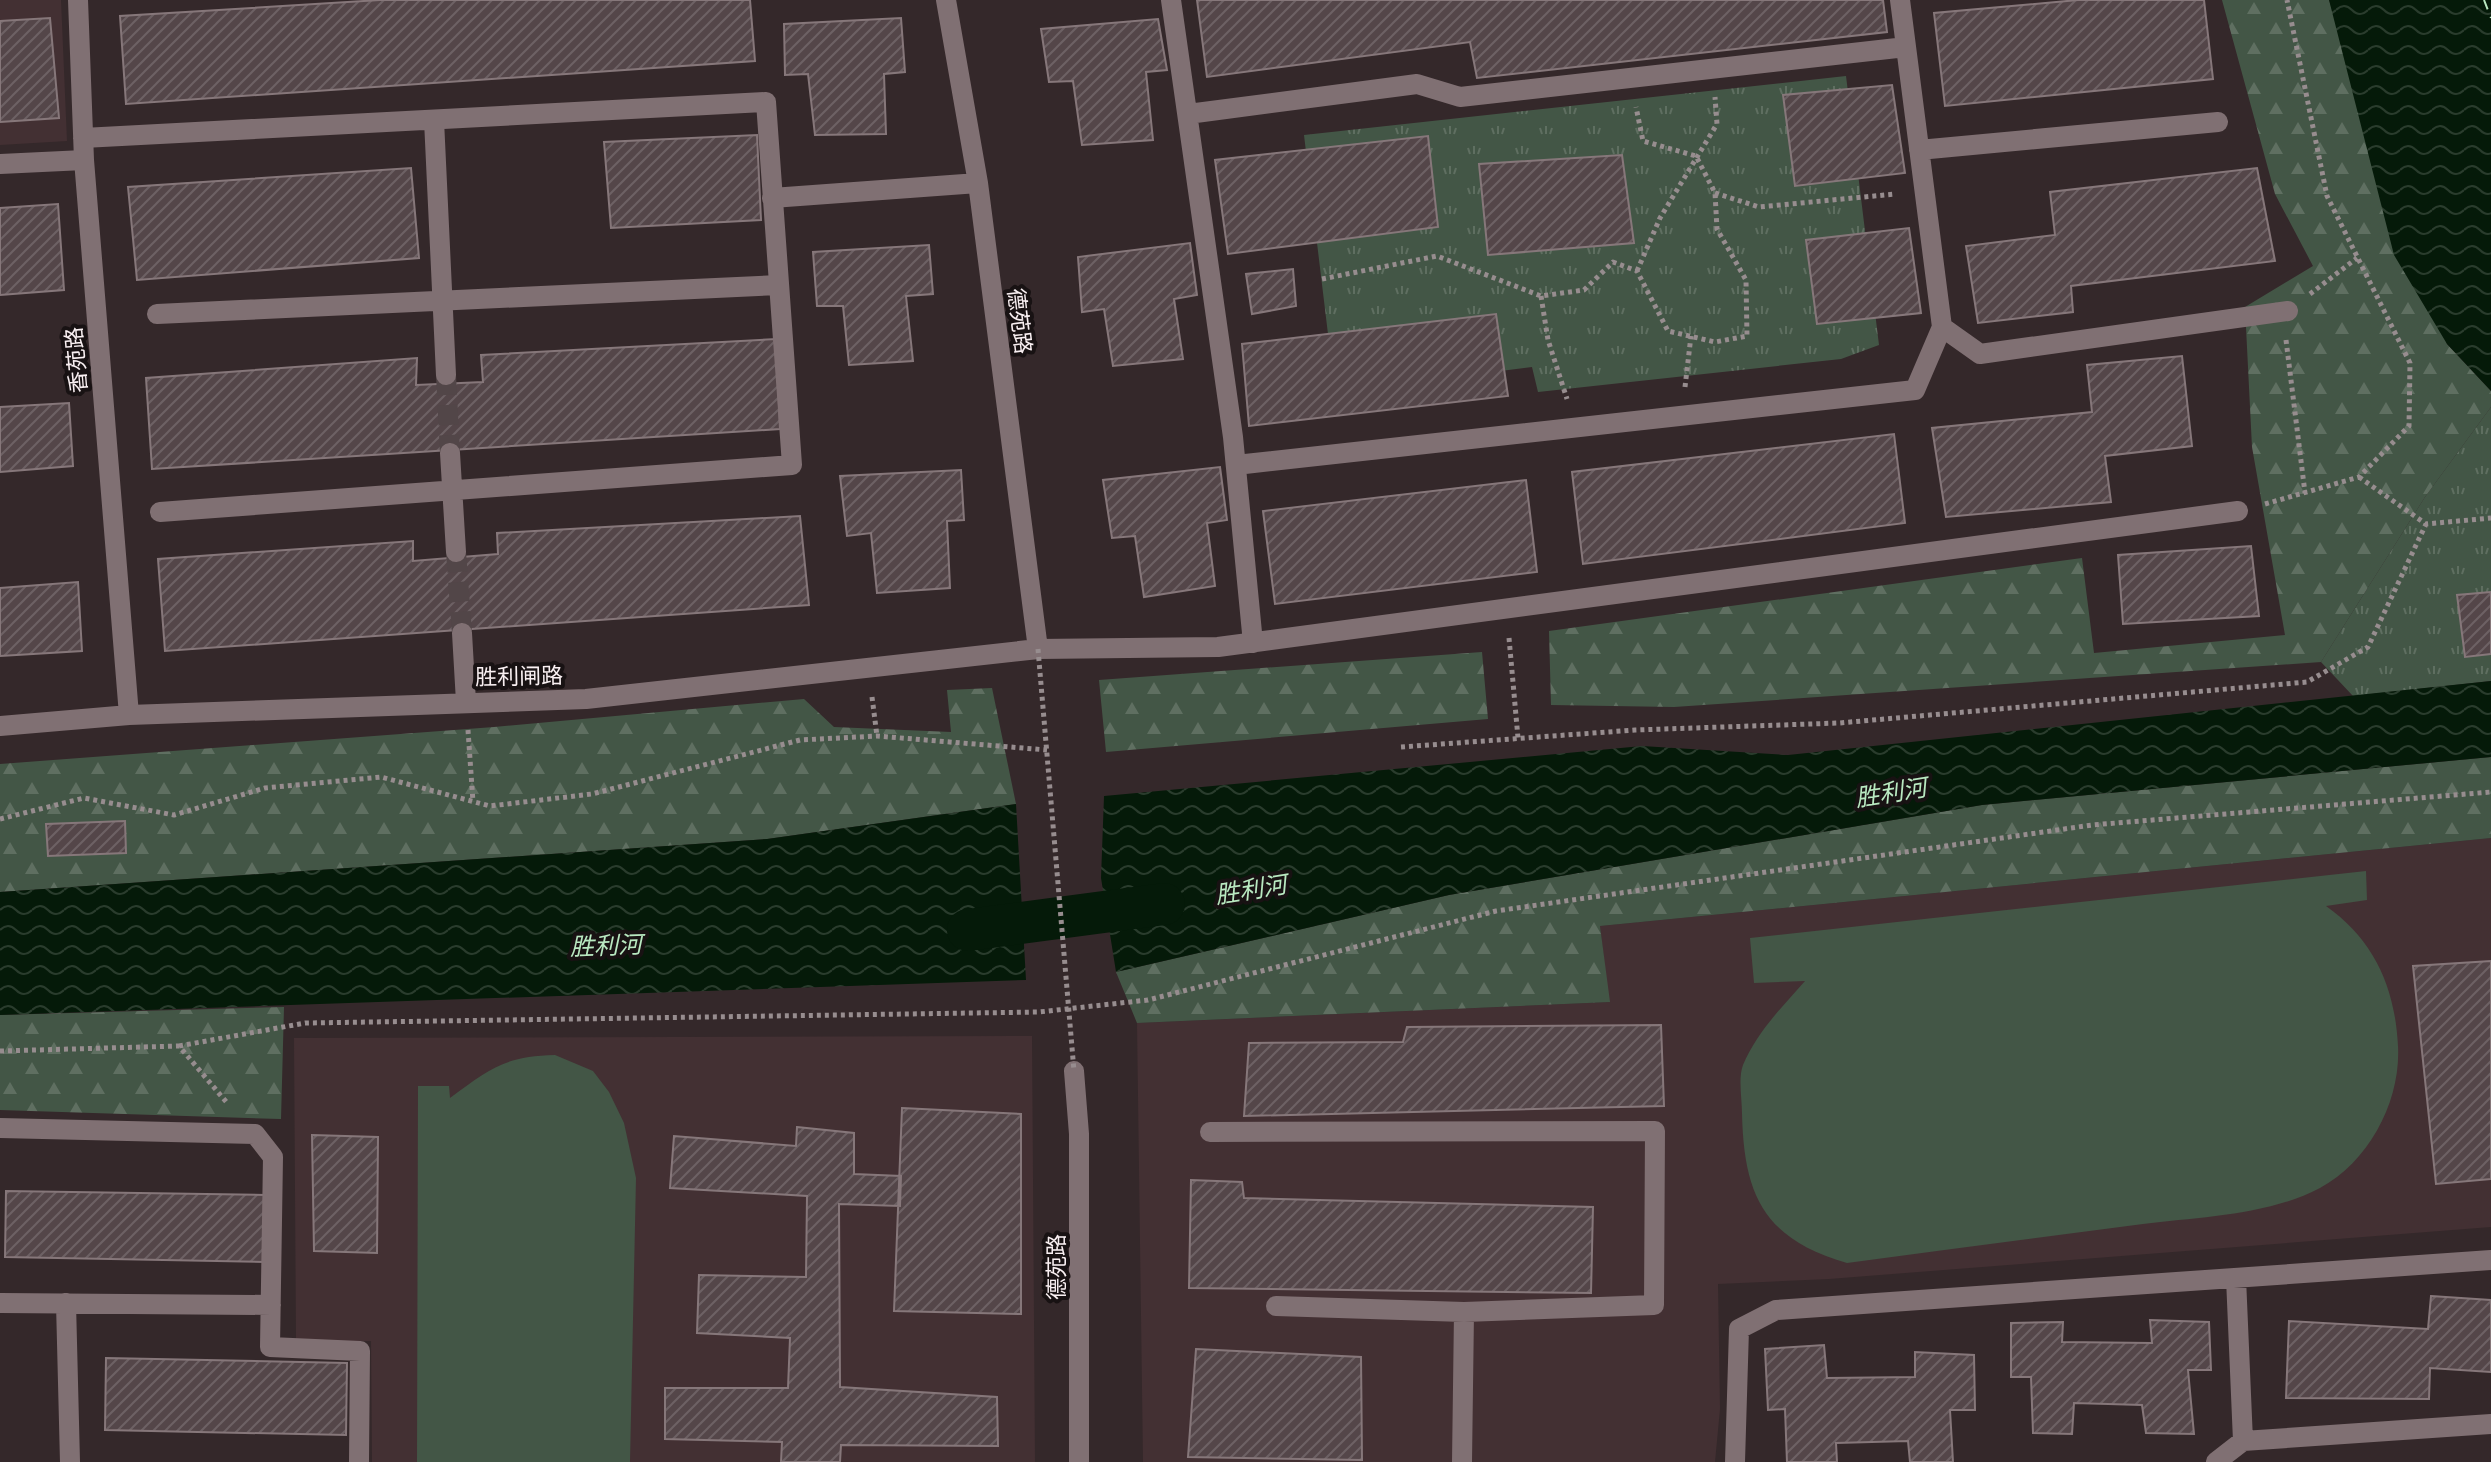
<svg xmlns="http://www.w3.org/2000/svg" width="2491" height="1462" viewBox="0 0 2491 1462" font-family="Quicksand,'Noto Sans SC',sans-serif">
<defs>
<pattern id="grass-tufts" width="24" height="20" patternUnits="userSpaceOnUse" patternTransform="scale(2)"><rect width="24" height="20" fill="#435646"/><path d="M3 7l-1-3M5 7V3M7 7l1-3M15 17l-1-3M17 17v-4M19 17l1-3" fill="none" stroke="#5f6f61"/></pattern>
<pattern id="forest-firs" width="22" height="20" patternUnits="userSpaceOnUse" patternTransform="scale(2)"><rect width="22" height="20" fill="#435646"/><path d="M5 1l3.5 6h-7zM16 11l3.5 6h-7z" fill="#5f6f61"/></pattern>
<pattern id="water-waves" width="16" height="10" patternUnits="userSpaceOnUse" patternTransform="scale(2)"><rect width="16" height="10" fill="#051a09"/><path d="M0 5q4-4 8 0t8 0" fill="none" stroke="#2a3c2d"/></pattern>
<pattern id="building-hatch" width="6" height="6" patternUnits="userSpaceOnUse" patternTransform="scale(2)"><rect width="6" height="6" fill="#544649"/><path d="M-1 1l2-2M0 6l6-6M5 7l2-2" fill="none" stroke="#6d6164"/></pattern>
</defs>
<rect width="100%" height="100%" fill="#34282a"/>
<path fill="#433033" d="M 0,0 L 61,0 L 67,141 L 0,145 Z
M 2491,838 L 2491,1227 L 1829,1279 L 1718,1284 L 1720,1409 L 1715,1462 L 1143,1462 L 1137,1023 L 1609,1002 L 1600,926 Z
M 1032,1036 L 1035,1462 L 372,1462 L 371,1341 L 296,1341 L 294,1038 Z"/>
<path fill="url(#grass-tufts)" d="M 1846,76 L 1879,345 L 1841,359 L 1538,392 L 1532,367 L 1335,392 L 1304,135 Z
M 2491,407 L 2491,681 L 2353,696 L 2321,662 L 2425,497 Z"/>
<path fill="url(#forest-firs)" d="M 2222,0 L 2329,0 L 2447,344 L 2491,391 L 2491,407 L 2425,497 L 2321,662 L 1674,707 L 1551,705 L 1549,631 L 2082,558 L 2094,653 L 2285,635 L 2252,447 L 2245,307 L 2313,266 L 2275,194 Z
M 1482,652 L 1488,719 L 1106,752 L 1099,680 Z
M 992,688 L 1016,804 L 767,839 L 0,892 L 0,764 L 494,727 L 804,699 L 834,727 L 951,732 L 947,690 Z
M 2491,757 L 2491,838 L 1600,926 L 1610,1002 L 1137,1023 L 1116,972 L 1449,895 L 1982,805 Z
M 284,1007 L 281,1119 L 0,1110 L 0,1015 Z"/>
<path fill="#435646" d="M 2366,871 L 2367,900 L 2326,906 C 2374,940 2395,987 2398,1046 C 2401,1100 2370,1161 2320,1188 C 2269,1215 2200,1217 2143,1224 C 2044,1237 1946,1250 1847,1263 C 1765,1239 1744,1197 1742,1114 C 1742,1099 1738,1078 1743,1065 C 1757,1032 1782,1007 1805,981 L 1754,983 L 1750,938 Z
M 555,1055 L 593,1071 L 609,1092 L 624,1123 L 636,1178 L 630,1462 L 417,1462 L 418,1086 L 449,1086 L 450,1098 C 489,1069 505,1056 555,1055 Z"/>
<path fill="url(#water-waves)" d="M 2329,0 L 2491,0 L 2491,391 L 2447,344 L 2394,255 Z
M 2491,681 L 2491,757 L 1982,805 L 1449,895 L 1116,972 L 1101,878 L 1104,796 L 1642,746 L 1788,755 Z
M 1016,804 L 1026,980 L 0,1015 L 0,892 L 767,839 Z"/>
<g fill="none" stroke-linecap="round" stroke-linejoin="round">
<path stroke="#051a09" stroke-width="42" d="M 968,930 L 1164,904"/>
<path stroke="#b9e9c1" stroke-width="2" stroke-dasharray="10 8" stroke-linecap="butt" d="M 2484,0 L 2491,18"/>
</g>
<path fill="url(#building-hatch)" stroke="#86777a" stroke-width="2" d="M 380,0 L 750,0 L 755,61 L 126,104 L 120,16 Z
M 1197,0 L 1883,0 L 1887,32 L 1477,78 L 1470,42 L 1207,77 Z
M 2078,0 L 2204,0 L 2213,79 L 1945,106 L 1934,13 Z
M 50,18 L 59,118 L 0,122 L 0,21 Z
M 901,18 L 905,72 L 884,74 L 886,134 L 815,135 L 808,74 L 785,75 L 784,24 Z
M 1158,19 L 1167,70 L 1146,72 L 1153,140 L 1082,145 L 1073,81 L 1049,82 L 1041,29 Z
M 1892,85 L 1905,173 L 1795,186 L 1783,95 Z
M 757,135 L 761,220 L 611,228 L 604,142 Z
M 1428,136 L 1438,227 L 1228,254 L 1215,160 Z
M 1622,155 L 1634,243 L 1488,255 L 1479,164 Z
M 411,168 L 419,258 L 137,280 L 128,187 Z
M 2257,168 L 2275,261 L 2071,286 L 2073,312 L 1978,323 L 1966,246 L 2055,235 L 2050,192 Z
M 58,204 L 64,290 L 0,295 L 0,208 Z
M 1909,228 L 1921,313 L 1817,324 L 1806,240 Z
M 1190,243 L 1197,295 L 1174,299 L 1183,359 L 1113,366 L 1104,309 L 1082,312 L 1078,257 Z
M 929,245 L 933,294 L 906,296 L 913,361 L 849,365 L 843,306 L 817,306 L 813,252 Z
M 1293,269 L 1296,306 L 1252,314 L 1246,274 Z
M 1496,314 L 1508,396 L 1249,426 L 1242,344 Z
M 776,339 L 780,429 L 152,469 L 146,378 L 417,358 L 416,385 L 483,382 L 481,355 Z
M 2182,356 L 2192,446 L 2105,456 L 2111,502 L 1946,517 L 1932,428 L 2092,412 L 2087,365 Z
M 69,403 L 73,466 L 0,472 L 0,407 Z
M 1894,434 L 1905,523 L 1583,564 L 1572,472 Z
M 1220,467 L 1227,520 L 1207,523 L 1215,586 L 1144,597 L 1135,536 L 1112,538 L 1103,480 Z
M 961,470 L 964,520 L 947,521 L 950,588 L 877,593 L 871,533 L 847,536 L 840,476 Z
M 1526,480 L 1537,572 L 1275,604 L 1263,511 Z
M 800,516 L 809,605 L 165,651 L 158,559 L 413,541 L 413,561 L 498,554 L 497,533 Z
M 2251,546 L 2259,616 L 2123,624 L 2118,555 Z
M 78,582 L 82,651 L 0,656 L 0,588 Z
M 2491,592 L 2491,654 L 2465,657 L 2457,595 Z
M 125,821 L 126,853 L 48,856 L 46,824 Z
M 2491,961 L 2491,1179 L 2436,1184 L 2413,966 Z
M 1661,1025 L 1664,1106 L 1244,1116 L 1249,1043 L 1403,1042 L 1407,1027 Z
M 902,1108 L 1021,1114 L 1021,1314 L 894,1311 Z
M 797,1127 L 854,1133 L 854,1174 L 901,1176 L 900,1206 L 839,1204 L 840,1387 L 997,1397 L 998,1446 L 841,1445 L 840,1462 L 781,1462 L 782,1442 L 665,1439 L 665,1388 L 788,1388 L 790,1338 L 697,1333 L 699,1275 L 806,1277 L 807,1196 L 670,1188 L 674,1136 L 796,1146 Z
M 312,1135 L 378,1137 L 377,1253 L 314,1251 Z
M 1191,1180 L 1242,1182 L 1244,1198 L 1593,1207 L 1591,1293 L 1189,1288 Z
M 6,1191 L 265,1195 L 264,1262 L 5,1257 Z
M 2431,1296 L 2491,1300 L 2491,1372 L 2430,1368 L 2429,1399 L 2286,1398 L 2289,1321 L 2428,1329 Z
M 2150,1320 L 2209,1322 L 2211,1370 L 2188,1370 L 2194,1434 L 2146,1433 L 2142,1405 L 2074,1403 L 2072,1434 L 2033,1433 L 2031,1377 L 2011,1377 L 2011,1323 L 2063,1322 L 2062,1342 L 2152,1343 Z
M 1824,1345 L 1827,1378 L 1915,1377 L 1915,1352 L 1974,1355 L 1975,1410 L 1950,1410 L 1953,1462 L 1910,1462 L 1908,1441 L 1836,1443 L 1837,1462 L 1787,1462 L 1785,1409 L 1768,1410 L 1765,1349 Z
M 1196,1349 L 1361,1357 L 1362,1460 L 1188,1457 Z
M 106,1358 L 347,1363 L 346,1435 L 105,1430 Z"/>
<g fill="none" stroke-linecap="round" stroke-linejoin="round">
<path stroke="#524648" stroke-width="20" stroke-dasharray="20 10" stroke-linecap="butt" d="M 446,375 L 450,453
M 456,552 L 462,633"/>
<path stroke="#978d8f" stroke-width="5" stroke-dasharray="4 4" stroke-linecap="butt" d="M 1715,193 L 1759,207 L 1895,194
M 1637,271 L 1660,218 L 1717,124 L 1715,97
M 1322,279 L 1437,256 L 1541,296 L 1584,290 L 1613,262 L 1637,271 L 1668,331 L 1715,342 L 1747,336 L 1746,280 L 1717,229 L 1715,193 L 1696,156 L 1643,141 L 1636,107
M 2310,294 L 2357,258
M 1541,296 L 1548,340 L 1567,399
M 2286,340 L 2305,493
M 1685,387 L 1691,336
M 2359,477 L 2426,524 L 2491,518
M 2265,504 L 2359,477 L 2409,426 L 2410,363 L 2327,196 L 2287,0
M 1509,638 L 1518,738
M 872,697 L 877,736
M 468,730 L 473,802
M 1401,747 L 1635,730 L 1839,723 L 2307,682 L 2368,647 L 2426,524
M 0,819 L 84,798 L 174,815 L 265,788 L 381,777 L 490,806 L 592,794 L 800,740 L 877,736 L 1047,750
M 179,1046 L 305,1023 L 1039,1012 L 1148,1000 L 1496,911 L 2092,825 L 2491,792
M 0,1051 L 179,1046 L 228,1104"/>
<path stroke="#807073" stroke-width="20" d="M 78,0 L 84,160 L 129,715
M 946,0 L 978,183 L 1038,649
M 1171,0 L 1233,437 L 1253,643
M 1188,114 L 1417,84 L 1460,97 L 1906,47
M 434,120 L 446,375
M 83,138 L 766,102 L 792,465 L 160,512
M 1919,150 L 2218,122
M 0,164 L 84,160
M 772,198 L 978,183
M 157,314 L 779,285
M 1942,327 L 1980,354 L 2288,311
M 450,453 L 456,552
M 1236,465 L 1915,390 L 1942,327 L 1900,0
M 462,633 L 466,702
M 0,726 L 129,715 L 586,699 L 1038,649 L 1218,647 L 2238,511
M 1074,1071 L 1079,1134 L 1079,1462
M 0,1128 L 255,1134 L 273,1157 L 270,1347 L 360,1351 L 359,1462
M 1210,1132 L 1655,1131 L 1654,1305 L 1464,1312
M 0,1303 L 271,1305
M 66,1303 L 70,1462
M 1276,1306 L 1464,1312 L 1462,1462
M 2243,1441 L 2491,1424
M 1735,1462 L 1739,1329 L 1776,1310 L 2491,1260
M 2216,1462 L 2243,1441 L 2236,1278"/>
<path stroke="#978d8f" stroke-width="5" stroke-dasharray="4 4" stroke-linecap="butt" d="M 1038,649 L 1074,1071"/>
</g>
<g text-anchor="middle" stroke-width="8" stroke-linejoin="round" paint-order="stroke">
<g font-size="22" fill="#f9f0f2" stroke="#181213">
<text transform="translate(1020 321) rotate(83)" y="8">德苑路</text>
<text transform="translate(76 360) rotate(-95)" y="8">香苑路</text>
<text transform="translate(519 676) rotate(-1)" y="8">胜利闸路</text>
<text transform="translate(1056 1267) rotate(-90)" y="8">德苑路</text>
</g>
<g font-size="24" font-style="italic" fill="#b9e9c1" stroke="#181213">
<text transform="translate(1891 793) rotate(-9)" y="8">胜利河</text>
<text transform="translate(1251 890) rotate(-9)" y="8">胜利河</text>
<text transform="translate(606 946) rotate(-2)" y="8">胜利河</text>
</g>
</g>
</svg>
